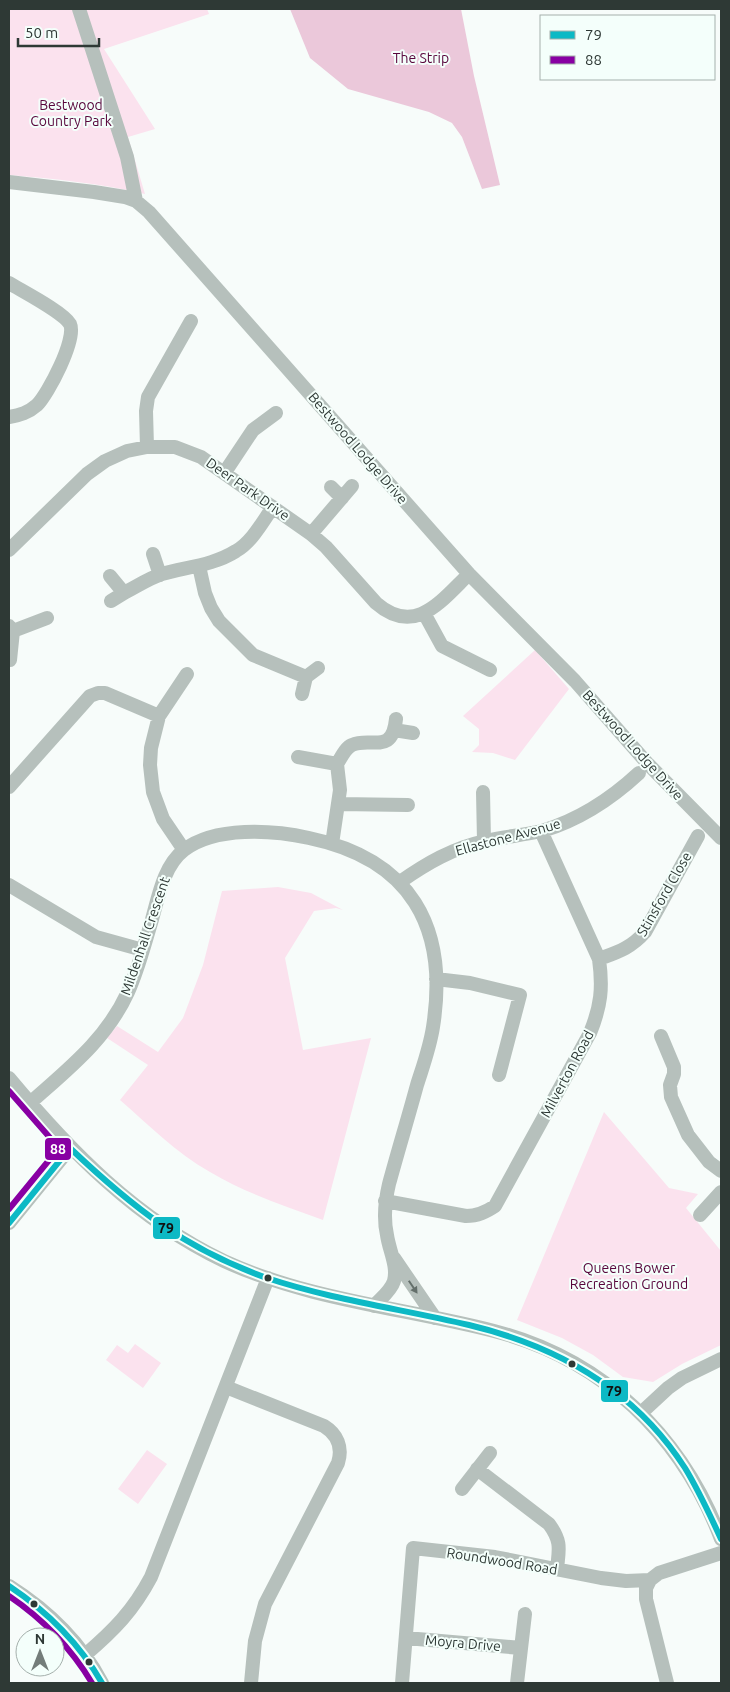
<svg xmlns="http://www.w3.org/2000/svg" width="730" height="1692" viewBox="0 0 730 1692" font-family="Ubuntu,sans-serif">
<rect width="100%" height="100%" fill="#f7fcfa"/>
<path fill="#fbe2ee" d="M 9,9 L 207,9 L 209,14 L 104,49 L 155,129 L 128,137 L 145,194 C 100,183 54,179 9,175 Z
M 535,650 L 569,689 L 515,760 L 493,753 L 472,752 L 479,745 L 479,729 L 463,716 Z
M 278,887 L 311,893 L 343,910 L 336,908 L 314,911 L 285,958 L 303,1050 L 371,1038 L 323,1220 C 285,1206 245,1193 210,1172 C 176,1153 149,1125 120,1100 L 148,1065 L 107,1038 L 117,1026 L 158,1052 L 183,1018 L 203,965 L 222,891 Z
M 604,1112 L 669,1188 L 698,1194 L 686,1208 L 721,1251 L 721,1345 L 682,1364 L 653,1382 L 623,1377 L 593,1355 L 562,1338 L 517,1320 Z
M 135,1344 L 161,1363 L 143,1388 L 106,1360 L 117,1345 L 128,1353 Z
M 147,1450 L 167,1464 L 138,1504 L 118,1489 Z"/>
<path fill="#ebc8da" d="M 290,9 L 461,9 L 474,76 L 500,185 L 482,189 L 462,137 L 452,123 L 429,112 L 348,89 L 310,58 Z"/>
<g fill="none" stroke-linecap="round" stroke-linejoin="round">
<path stroke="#b6c0bc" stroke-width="14" d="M 79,9 L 127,157 L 136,201 L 149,212 L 469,574 L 575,681 L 648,764 L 721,838
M 9,182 L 94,192 L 125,197 L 136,201
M 9,283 C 22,291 63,312 70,324 C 77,339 48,394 37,405 C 28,413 20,415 9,417
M 147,447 L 146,411 L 148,397 L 191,321
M 225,472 L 253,430 L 276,413
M 331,487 L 342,498
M 311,534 L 352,486
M 9,550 L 87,474 L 105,461 L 127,451 L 147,447 L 175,447 L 201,457 L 311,534 L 326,547 L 376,603 C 415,637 441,601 469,574
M 153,554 L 160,575
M 199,566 L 205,593 L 211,608 L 219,621 L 253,655 L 306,677
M 110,576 L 124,593 L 111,601
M 124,593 C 136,587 149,578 162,574 C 187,567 214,565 236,551 C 252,542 263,521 273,507
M 424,613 L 442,646 L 490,670
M 9,626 L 13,631 L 10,660
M 13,631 L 47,618
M 302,694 L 306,677 L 318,668
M 394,730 L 413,733
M 298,757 L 337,764
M 337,764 C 341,758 345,748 352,745 C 371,736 392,756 396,719
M 9,787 L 90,696 L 98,693 L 105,693 L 159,716
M 483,792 L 484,841
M 339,804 L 408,805
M 332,844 L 340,790 L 337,764
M 184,850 L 163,819 L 153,792 L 150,765 L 151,748 L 159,716 L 187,674
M 400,882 C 427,863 453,848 485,841 C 504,837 523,835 542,831 C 579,820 611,799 639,773
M 9,885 L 96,937 L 143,950
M 599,959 C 618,952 631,948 645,932 L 698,836
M 436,979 L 470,983 L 520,995 L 499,1075
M 661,1036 L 674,1067 L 674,1074 L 670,1085 L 671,1097 L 688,1135 L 709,1162 L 721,1171
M 9,1078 C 70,1151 136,1219 224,1261 C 309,1300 404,1308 494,1331 C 603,1359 682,1436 721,1539
M 30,1103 C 68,1069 106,1040 128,992 C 138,970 144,946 151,923 C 158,899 163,866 184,850 C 215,826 273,830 309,838 C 410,859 449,926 433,1027 C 430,1047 423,1066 417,1085 C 408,1118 398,1151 389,1184 C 385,1201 383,1217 387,1235 C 389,1250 398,1266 394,1281 C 391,1291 380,1299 374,1306
M 385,1201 L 466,1216 C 478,1216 486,1212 495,1206 L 590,1033 C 601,1006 603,988 599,959 L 541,831
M 700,1215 L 721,1192
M 9,1223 L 70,1148
M 394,1258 L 435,1318
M 226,1387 L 324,1426 C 337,1434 343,1447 338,1463 L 265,1604 L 255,1641 L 251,1683
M 641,1413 L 668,1388 L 682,1378 L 721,1359
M 477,1469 L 549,1524 C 562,1542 559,1549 557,1569
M 462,1489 L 490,1453
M 650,1580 L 646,1588 L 646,1599 L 667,1683
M 9,1586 C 47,1610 81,1643 102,1683
M 406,1638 L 521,1648
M 85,1655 C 114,1630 133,1611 151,1577 L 268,1278
M 402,1683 L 413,1548 L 495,1557 L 601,1578 L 626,1581 L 650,1580 L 659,1573 L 721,1553
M 517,1683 L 525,1614"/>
<defs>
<path id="bus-1" d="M 9,1223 L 70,1148 C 132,1207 185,1249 267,1278 C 333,1300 402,1309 469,1325 C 557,1346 635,1390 685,1468 C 699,1491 710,1515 721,1539
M 9,1586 C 48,1612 79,1643 102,1683"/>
<path id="bus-2" d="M 9,1091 L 59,1148 L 9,1209
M 9,1596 C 43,1619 71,1648 92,1683"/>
</defs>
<use href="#bus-1" stroke="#f4fffb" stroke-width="10"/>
<use href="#bus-2" stroke="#f4fffb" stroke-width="10"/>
<use href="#bus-1" stroke="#0cb9c5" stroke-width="6"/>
<use href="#bus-2" stroke="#8800a3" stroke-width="6"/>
</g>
<defs><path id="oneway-solid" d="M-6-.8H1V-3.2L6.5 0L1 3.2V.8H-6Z" transform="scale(1.25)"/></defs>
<use fill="#646f6b" href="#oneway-solid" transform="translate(413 1287) rotate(56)"/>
<g fill="#2e3935" stroke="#f4fffb" stroke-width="2">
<circle cx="268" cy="1278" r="4.5"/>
<circle cx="572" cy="1364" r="4.5"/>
<circle cx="34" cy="1604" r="4.5"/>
<circle cx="89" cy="1662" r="4.5"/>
</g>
<g text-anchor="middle" stroke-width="4" stroke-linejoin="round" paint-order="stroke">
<g font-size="14" fill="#58063c" stroke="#f4fffb">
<text x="421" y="63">The Strip</text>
<text x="71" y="110">Bestwood<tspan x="71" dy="16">Country Park</tspan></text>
<text x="629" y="1273">Queens Bower<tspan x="629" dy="16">Recreation Ground</tspan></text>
</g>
<g font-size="14" fill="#2e3935" stroke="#f4fffb">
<text transform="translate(358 448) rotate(49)" y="5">Bestwood Lodge Drive</text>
<text transform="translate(248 489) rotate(35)" y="5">Deer Park Drive</text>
<text transform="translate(633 745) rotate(48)" y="5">Bestwood Lodge Drive</text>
<text transform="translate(508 837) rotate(-15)" y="5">Ellastone Avenue</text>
<text transform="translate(664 894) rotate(-60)" y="5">Stinsford Close</text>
<text transform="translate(145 936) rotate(-71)" y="5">Mildenhall Crescent</text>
<text transform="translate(567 1074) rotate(-62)" y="5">Milverton Road</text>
<text transform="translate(502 1561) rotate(9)" y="5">Roundwood Road</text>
<text transform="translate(463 1643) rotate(5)" y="5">Moyra Drive</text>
</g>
</g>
<g stroke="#f4fffb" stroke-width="2">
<rect x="44" y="1137" width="28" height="24" rx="5" fill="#8800a3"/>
<rect x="152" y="1216" width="29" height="24" rx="5" fill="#0cb9c5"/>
<rect x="600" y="1379" width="29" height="24" rx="5" fill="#0cb9c5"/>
</g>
<g font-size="14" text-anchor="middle" font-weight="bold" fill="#fff">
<text x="58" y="1154">88</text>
</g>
<g font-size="14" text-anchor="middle" font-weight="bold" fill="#111">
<text x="166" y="1233">79</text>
<text x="614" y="1396">79</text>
</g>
<rect width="730" height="1692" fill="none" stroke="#2e3935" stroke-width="20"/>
<rect x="540" y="15" width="175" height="65" fill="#f4fffb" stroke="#a5b0ac"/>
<rect x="550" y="31" width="25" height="8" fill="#0cb9c5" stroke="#a5b0ac"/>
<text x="585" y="40" font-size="15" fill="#2e3935">79</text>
<rect x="550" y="56" width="25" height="8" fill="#8800a3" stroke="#a5b0ac"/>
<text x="585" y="65" font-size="15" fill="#2e3935">88</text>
<g transform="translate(40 1652)"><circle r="24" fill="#f4fffb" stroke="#a5b0ac"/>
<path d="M0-4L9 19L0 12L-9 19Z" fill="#747d7a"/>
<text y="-8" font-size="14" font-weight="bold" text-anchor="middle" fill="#2e3935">N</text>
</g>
<path d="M18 38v8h81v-8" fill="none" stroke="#2e3935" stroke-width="2.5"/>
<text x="25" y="38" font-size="15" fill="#2e3935" stroke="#f4fffb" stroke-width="4" paint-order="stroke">50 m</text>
</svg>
